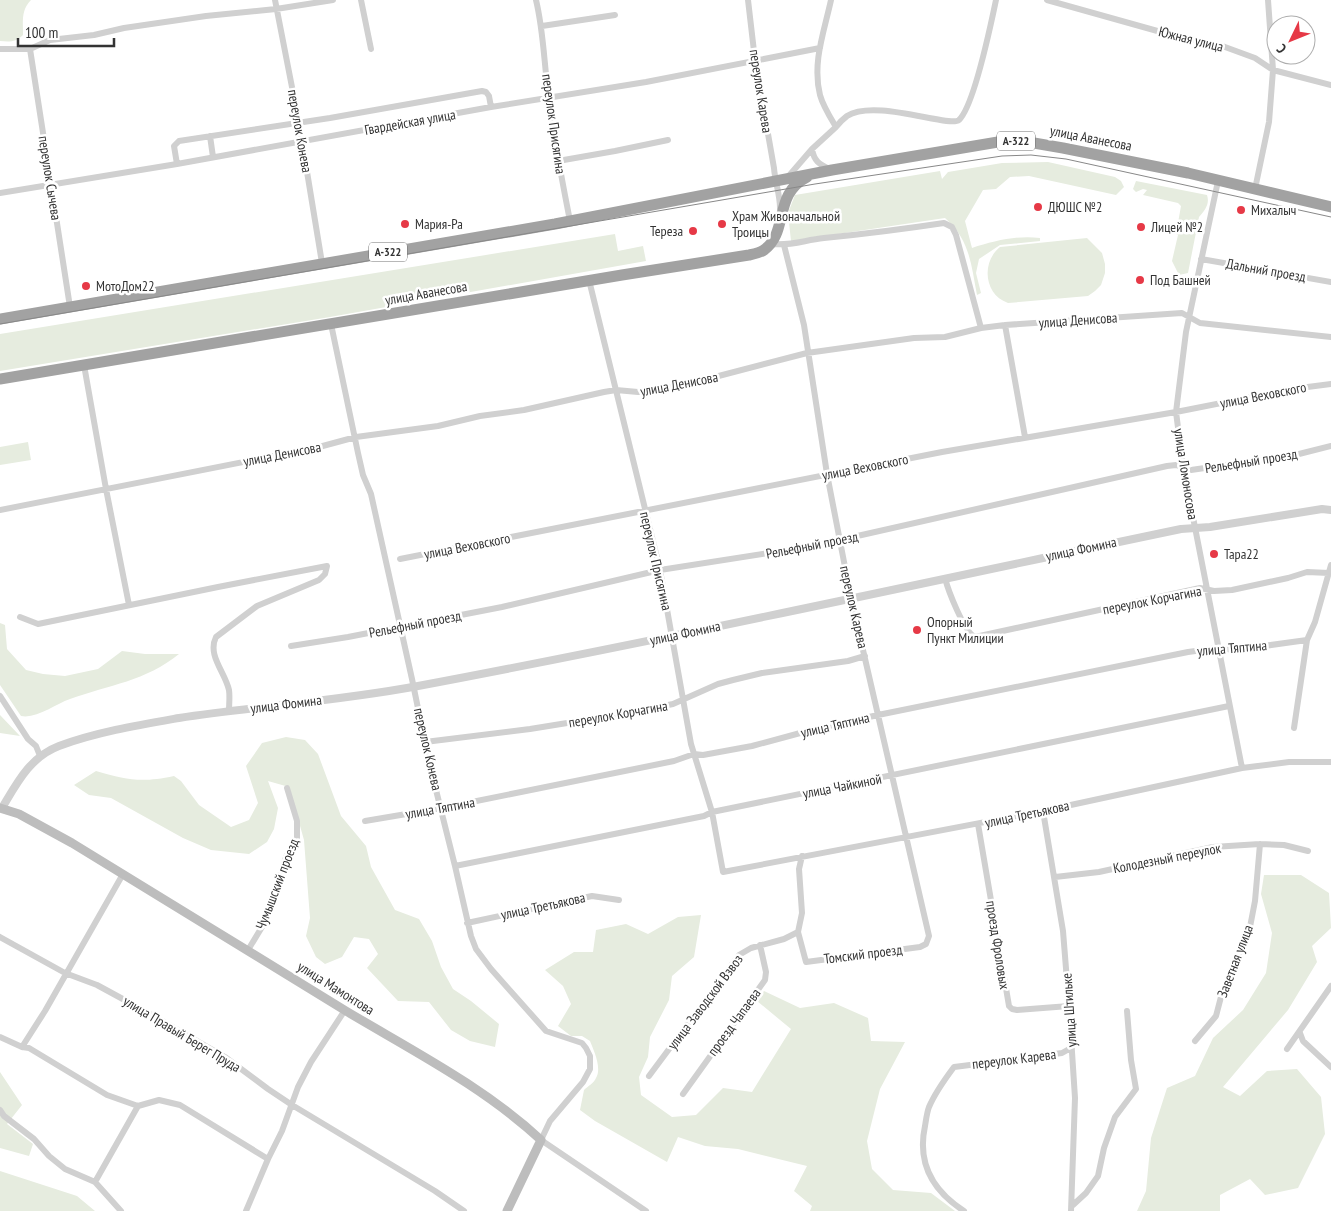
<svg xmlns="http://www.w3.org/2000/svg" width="1331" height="1211" viewBox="0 0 1331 1211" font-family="'PT Sans Narrow',sans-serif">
<rect width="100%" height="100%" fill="#fff"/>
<path fill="#e6ecdf" d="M 0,0 L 31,0 C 21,10 23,21 23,35 C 16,42 10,42 0,41 Z
M 1048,162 L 1115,177 L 1121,181 L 1124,187 L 1116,195 L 1029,176 L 1010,177 L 996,189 L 983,190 L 965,221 L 972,248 C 994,241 1017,235 1040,238 L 1040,241 L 1000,245 L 979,259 L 976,273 L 981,293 L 977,295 C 971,264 970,240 945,218 L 791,241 L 788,213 L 795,195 L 940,171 L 942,179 L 948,172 L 1002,163 Z
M 1136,181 L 1207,195 C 1210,204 1205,210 1199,217 L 1188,273 L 1179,275 L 1172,261 L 1178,235 L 1176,234 L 1181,206 L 1178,203 L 1143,195 L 1147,190 L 1143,189 L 1136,192 L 1133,189 Z
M 615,234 L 618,251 L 643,246 L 646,261 L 330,317 L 0,371 L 0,334 Z
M 1087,238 L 1102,253 L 1105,264 L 1105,273 L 1101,285 L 1095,291 L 1088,296 L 1008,303 C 984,295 981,262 1000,247 Z
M 28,442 L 31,460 L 0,465 L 0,447 Z
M 0,623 L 5,625 L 7,649 L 26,670 L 43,674 L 65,676 L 98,669 L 122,651 L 145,654 L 179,654 C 146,681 109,685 70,699 C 55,704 37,719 21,716 L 0,685 Z
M 0,715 L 20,736 L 0,733 Z
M 286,737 L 305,740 L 318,754 L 341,816 L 366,846 L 371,867 L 395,910 L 419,919 L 432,941 L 441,967 L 453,989 L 471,1001 L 499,1024 L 495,1047 L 470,1041 L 451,1030 L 429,1002 L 398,1001 L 367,968 L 378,954 L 369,939 L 354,937 L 342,957 L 325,964 L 316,957 L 306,936 L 310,918 L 304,840 L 289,787 L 268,781 L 278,808 L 274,829 L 267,842 L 249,854 L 211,850 L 183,838 L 111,798 L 89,795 L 74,785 L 96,771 C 127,780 141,783 174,776 L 181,781 L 199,805 L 231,827 L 249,820 L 258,803 L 246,766 L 262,743 Z
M 1264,875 L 1301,875 L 1329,893 L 1331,928 L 1312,946 L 1317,962 L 1288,1010 L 1223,1087 L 1240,1096 L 1267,1071 L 1297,1069 L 1321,1097 L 1325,1134 L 1298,1188 L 1265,1195 L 1250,1179 L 1220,1195 L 1220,1211 L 1137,1211 L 1146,1191 L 1151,1138 L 1167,1088 L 1195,1076 L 1213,1038 L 1243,1010 L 1266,973 L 1272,933 L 1261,894 Z
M 701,915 L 694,957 L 672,976 L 669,1000 L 650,1037 L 648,1057 L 639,1077 L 641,1095 L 672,1117 L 696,1115 L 723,1088 L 752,1092 L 791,1029 L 757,1001 L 764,991 L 800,1008 L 834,1003 L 868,1018 L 871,1041 L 905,1042 L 880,1089 L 867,1141 L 872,1169 L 893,1190 L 931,1193 L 955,1211 L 810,1211 L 812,1206 L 794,1191 L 807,1166 L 738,1149 L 705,1146 L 678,1137 L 667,1162 L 595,1121 L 580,1110 L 584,1090 C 588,1086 594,1083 596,1078 C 602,1068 594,1051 590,1041 L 582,1036 L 571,1036 L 558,1026 L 571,1004 L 563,986 L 545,970 L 574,952 L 593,952 L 596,930 L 626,924 L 648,934 L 678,917 Z
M 0,1072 L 22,1105 L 7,1124 L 33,1144 L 29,1156 L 0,1148 Z
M 0,1171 L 77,1196 L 95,1211 L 0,1211 Z"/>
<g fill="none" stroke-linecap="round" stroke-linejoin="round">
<path stroke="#d0d0d0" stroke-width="6" d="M 275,0 L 299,123 L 322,263
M 361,0 L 371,49
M 536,0 C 544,33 544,66 549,99 C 554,140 562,180 570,221
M 748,0 L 755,60 L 774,168 C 775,182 780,194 780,208
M 1047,0 L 1161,32 L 1225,47 L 1255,58 L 1273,70 L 1331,85
M 542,26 L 615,15
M 0,49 L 30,49 L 50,40 L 94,35 L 124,28 L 206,16 L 276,9 L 333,0
M 30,49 L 70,307
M 836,127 C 839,123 843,119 847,116 C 875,98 949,128 959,120 C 974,106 991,24 996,0
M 210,136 L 213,157
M 812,149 C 814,161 819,164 829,169
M 558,161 L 615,151 L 668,140
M 177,164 L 174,146 L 179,141 L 330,118 L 482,91 L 486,92 L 489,96 L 491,107
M 787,178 L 812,149 L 836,127 C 830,117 823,106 820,95 C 812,63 824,32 831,0
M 1218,181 L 1186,332 L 1176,412 L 1183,466 L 1242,768
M 1255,189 L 1269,122 L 1273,70 L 1268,0
M 0,193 L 177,164 L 491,107 L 646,82 L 820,48
M 771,244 C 793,246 804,240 824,238 C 865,234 904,229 944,223 L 952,227 L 956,235 L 981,328
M 784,245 L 804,325 L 827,474 L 851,598 L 929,936 L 926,944 L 920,947 L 806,962 L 798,932 L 802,913 L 799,869 L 802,856
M 1201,259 L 1331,282
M 589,280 L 660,570 L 691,744 L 712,812 L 723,872 L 1043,811 L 1242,768 L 1289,762 L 1331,762
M 331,324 L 358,453 L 363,475 L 371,494 L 412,679 L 429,762 L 455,866 L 471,936 L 476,949 L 491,969 L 546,1031 L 582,1043 L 586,1048 L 590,1056 L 590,1069 L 583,1082 L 550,1121 L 541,1140 L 646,1211
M 1005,325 L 1025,437
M 84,365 L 106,489 L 129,605
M 0,510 L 319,447 L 356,437 L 438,426 L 480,416 L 524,410 L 604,392 L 616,390 L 638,392 L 688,384 L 807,353 L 914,338 L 945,337 L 981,328 L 1005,325 L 1182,313 L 1200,323 L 1331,337
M 400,559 L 942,452 L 1176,412 L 1292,389 L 1331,384
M 945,578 C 948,590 964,632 975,637 L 1200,588 L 1214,591 L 1232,590 L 1288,578 L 1307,572 L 1329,573
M 20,617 L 38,624 L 218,587 L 327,566 L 325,574 L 319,580 L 257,606 L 216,637 C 207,655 225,672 229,690 C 230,697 229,704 229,711
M 291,646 L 348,637 L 502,607 L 660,570 L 813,546 L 1167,466 L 1176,465 L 1191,470 L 1295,455 L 1331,446
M 0,696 L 28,739 L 36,746 L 40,756
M 1294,728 L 1307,640 L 1315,622 L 1331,565
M 425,742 L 530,729 L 629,713 L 673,704 L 718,684 L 733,680 L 762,673 L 848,661 L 865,656
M 1043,811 L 1063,931 L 1069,1006 L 1075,1098 L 1071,1211
M 365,821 L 442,808 L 674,761 L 694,754 L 703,755 L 752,746 L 815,729 L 878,715 L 1188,652 L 1218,648 L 1235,650 L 1307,640
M 978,824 L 1009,1006 L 1012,1009 L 1017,1010 L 1069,1006
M 455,866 L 704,816 L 712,812 L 1229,706
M 1055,877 L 1099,872 L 1213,847 L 1260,844 L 1284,845 L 1308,851
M 467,923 L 592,896 L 619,900
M 0,937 L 65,973 L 97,985 L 143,1010 L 225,1057 L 268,1089 L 292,1105 L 435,1191 L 464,1211
M 248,950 L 265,922 L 286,857 L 297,838 L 297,821 L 287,788
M 1300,1033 L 1303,1041 L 1331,1067
M 0,1037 L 22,1047 L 29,1048 L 107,1095 L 138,1106 L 159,1100 L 180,1105 L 268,1159
M 1195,1041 L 1216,1016 L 1222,993 L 1250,927 L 1255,901 L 1260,844
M 22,1047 L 45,1011 L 123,874
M 1287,1049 L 1331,986
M 649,1076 L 739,955 L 751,948 L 784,939 L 798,932
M 683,1094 L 765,980 L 766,972 L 760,945
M 0,1110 L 4,1116 L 34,1139 L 49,1156 L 65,1169 L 95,1182 L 121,1211
M 95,1182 L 138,1106
M 1073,1205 L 1086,1193 L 1098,1176 L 1104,1148 L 1115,1117 L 1136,1089 L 1131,1060 L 1127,1011
M 246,1211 L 268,1159 L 282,1131 L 298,1087 L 311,1062 L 345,1010
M 964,1211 C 933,1191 917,1163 925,1126 C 926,1120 927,1112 929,1107 C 935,1093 945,1079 954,1067 L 962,1066 L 1062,1053 L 1071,1048"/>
<path stroke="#d0d0d0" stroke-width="8" d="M 2,808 C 17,783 30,757 59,746 C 97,732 139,725 179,718 C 259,706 339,701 418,686 C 673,638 927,582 1181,529 L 1210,527 L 1322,509 L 1331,510"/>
<path stroke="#bdbdbd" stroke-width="9" d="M 0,808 L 19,814 L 72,843 C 163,899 255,955 346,1011 C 413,1051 484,1087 541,1140 L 507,1211"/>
<path stroke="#a2a2a2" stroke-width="11" d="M 0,319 L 555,224 L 832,170 L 998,142 L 1028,142 L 1063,148 L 1188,173 L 1331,207
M 0,379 L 622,275 L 749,255 C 754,254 760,253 764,250 C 789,232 773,194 807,177"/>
<path stroke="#888" stroke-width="1" d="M 0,324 L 815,184 L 1002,156 L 1031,155 L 1066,159 L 1331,217"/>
</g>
<g fill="#e63946" stroke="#fff" stroke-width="2">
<circle cx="1038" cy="207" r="5"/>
<circle cx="1241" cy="210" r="5"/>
<circle cx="405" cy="224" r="5"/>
<circle cx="722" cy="224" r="5"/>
<circle cx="1141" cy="227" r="5"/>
<circle cx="693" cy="231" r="5"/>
<circle cx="1140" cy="280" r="5"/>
<circle cx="86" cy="286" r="5"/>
<circle cx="1214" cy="554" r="5"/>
<circle cx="917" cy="630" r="5"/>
</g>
<g text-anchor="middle" stroke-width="5" stroke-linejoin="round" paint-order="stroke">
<g fill="#fff" stroke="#707070" stroke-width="1">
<rect x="997" y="131.5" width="38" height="19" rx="4"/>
<rect x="369" y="242.5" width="38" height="19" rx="4"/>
</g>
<g font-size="12" font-weight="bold" fill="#333">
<text x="1016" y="145">А-322</text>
<text x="388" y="256">А-322</text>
</g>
<g font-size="14" fill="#333" stroke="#fff">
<text transform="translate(1191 39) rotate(14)" y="5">Южная улица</text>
<text transform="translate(761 91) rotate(81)" y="5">переулок Карева</text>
<text transform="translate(410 122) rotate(-10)" y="5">Гвардейская улица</text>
<text transform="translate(554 124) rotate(82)" y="5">переулок Присягина</text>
<text transform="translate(300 131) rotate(80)" y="5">переулок Конева</text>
<text transform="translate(1091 138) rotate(11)" y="5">улица Аванесова</text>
<text transform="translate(50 178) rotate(81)" y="5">переулок Сычева</text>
<text transform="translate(1266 270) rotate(10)" y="5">Дальний проезд</text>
<text transform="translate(426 293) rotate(-10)" y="5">улица Аванесова</text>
<text transform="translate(1078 320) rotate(-4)" y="5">улица Денисова</text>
<text transform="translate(679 384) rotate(-11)" y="5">улица Денисова</text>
<text transform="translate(1263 395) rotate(-11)" y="5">улица Веховского</text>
<text transform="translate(282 454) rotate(-11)" y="5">улица Денисова</text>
<text transform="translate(1251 461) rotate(-9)" y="5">Рельефный проезд</text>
<text transform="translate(865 467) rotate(-11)" y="5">улица Веховского</text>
<text transform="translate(1186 474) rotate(81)" y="5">улица Ломоносова</text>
<text transform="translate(812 545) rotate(-11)" y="5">Рельефный проезд</text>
<text transform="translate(467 546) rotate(-11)" y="5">улица Веховского</text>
<text transform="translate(1081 549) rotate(-12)" y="5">улица Фомина</text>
<text transform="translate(656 561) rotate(77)" y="5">переулок Присягина</text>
<text transform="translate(1152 600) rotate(-11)" y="5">переулок Корчагина</text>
<text transform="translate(854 607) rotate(77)" y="5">переулок Карева</text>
<text transform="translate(415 624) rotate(-11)" y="5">Рельефный проезд</text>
<text transform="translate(685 633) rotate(-12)" y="5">улица Фомина</text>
<text transform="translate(1232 648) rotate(-5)" y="5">улица Тяптина</text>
<text transform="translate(286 704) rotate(-7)" y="5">улица Фомина</text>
<text transform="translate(618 714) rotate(-10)" y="5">переулок Корчагина</text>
<text transform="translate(835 725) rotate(-13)" y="5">улица Тяптина</text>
<text transform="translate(428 749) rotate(77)" y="5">переулок Конева</text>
<text transform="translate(842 786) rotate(-11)" y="5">улица Чайкиной</text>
<text transform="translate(440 808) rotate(-10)" y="5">улица Тяптина</text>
<text transform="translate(1027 814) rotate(-12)" y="5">улица Третьякова</text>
<text transform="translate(1167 858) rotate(-11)" y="5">Колодезный переулок</text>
<text transform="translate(277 884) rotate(-69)" y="5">Чумышский проезд</text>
<text transform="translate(543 906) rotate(-12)" y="5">улица Третьякова</text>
<text transform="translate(998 945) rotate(81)" y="5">проезд Фроловых</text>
<text transform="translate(863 954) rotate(-7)" y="5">Томский проезд</text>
<text transform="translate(1235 961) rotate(-69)" y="5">Заветная улица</text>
<text transform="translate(336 988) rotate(32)" y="5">улица Мамонтова</text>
<text transform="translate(705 1002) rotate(-53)" y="5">улица Заводской Взвоз</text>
<text transform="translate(1069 1010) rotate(-94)" y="5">улица Штильке</text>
<text transform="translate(734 1022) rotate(-54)" y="5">проезд Чапаева</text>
<text transform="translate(182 1034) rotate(31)" y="5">улица Правый Берег Пруда</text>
<text transform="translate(1014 1059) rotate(-7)" y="5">переулок Карева</text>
</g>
<g font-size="14" fill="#333" stroke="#fff" text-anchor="start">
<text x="1048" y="212">ДЮШС №2</text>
<text x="1251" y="215">Михалыч</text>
<text x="732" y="221">Храм Живоначальной<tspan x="732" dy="16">Троицы</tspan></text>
<text x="415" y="229">Мария-Ра</text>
<text x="1151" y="232">Лицей №2</text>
<text x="683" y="236" text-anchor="end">Тереза</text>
<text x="1150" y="285">Под Башней</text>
<text x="96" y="291">МотоДом22</text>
<text x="1224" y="559">Тара22</text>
<text x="927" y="627">Опорный<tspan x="927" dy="16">Пункт Милиции</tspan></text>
</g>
</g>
<g transform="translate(1291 40) rotate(227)"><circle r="24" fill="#ffffff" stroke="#adadad"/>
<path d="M0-4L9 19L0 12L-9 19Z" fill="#e63946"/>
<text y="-8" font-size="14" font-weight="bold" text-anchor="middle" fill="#333333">С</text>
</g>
<path d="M18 38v8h96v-8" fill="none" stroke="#333333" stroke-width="2.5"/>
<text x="25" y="38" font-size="15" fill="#333333" stroke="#ffffff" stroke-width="4" paint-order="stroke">100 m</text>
</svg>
